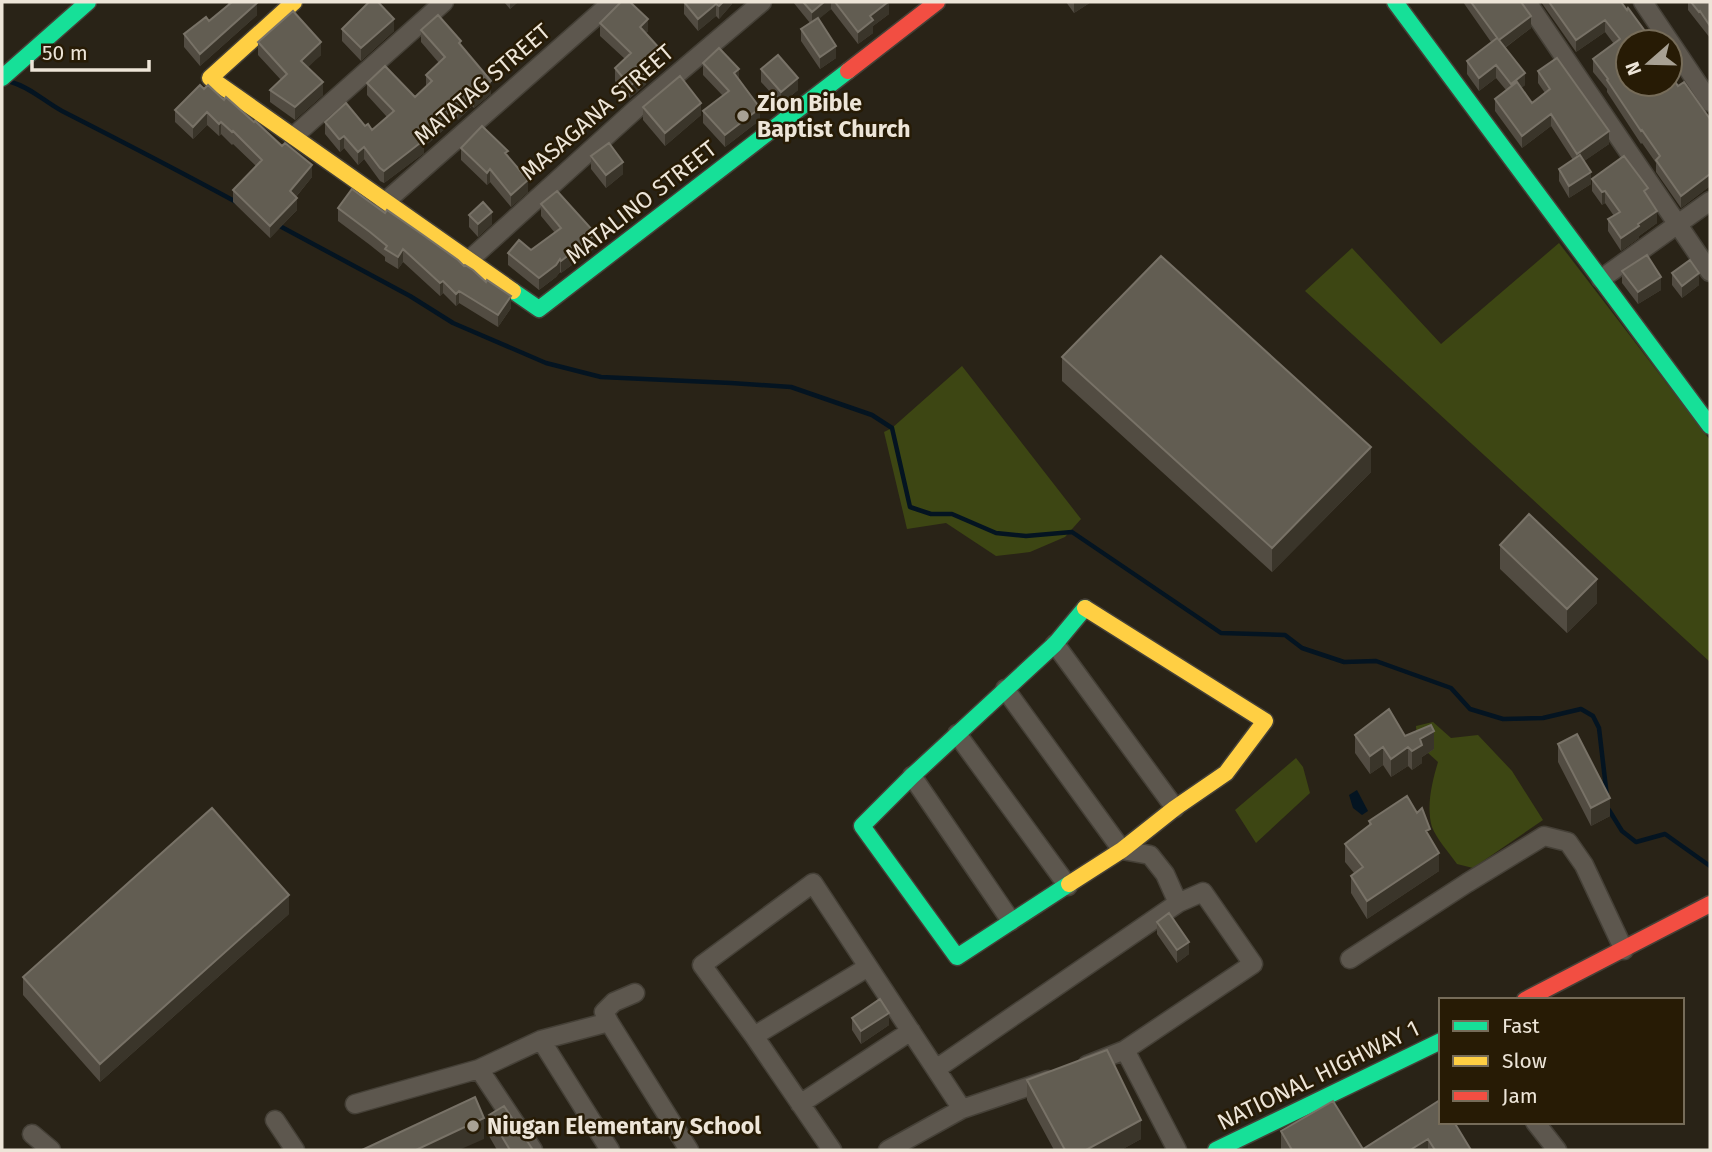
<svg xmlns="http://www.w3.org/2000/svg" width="1712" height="1152" viewBox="0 0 1712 1152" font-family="'Fira Sans',sans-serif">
<rect width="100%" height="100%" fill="#292317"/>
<path fill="#3d4613" d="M 1559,243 L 1710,440 L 1710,662 L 1305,291 L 1352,248 L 1441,344 Z
M 962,366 L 1081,519 L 1065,537 L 1030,552 L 996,556 L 946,523 L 907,529 L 884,432 L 892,428 Z
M 1433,722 L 1451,738 L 1478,735 L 1512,771 L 1543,820 L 1473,868 L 1457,864 C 1450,854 1436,838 1432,827 C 1426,807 1432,782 1438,762 L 1417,743 L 1416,726 Z
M 1296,758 L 1303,767 L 1310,793 L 1256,843 L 1235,810 Z"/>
<path fill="#041421" d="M 1357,790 L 1368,811 L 1362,815 L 1353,808 L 1349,795 Z"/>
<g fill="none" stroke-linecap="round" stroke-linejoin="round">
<path stroke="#041421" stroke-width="4.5" d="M 11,82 C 30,87 45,102 62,111 C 121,141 179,171 238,203
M 276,224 L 410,296 L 453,323 L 546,363 L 601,377 L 731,383 L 791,387 L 872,415 L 892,428 L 910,507 L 931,514 L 952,514 L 996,533 L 1026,536 L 1072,532 L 1221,633 L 1285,635 L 1302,648 L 1344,662 L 1376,661 L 1451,688 L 1470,709 L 1503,719 L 1543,718 L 1581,709 L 1593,716 L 1599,728 L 1607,797
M 1609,810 L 1622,831 L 1636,842 L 1665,834 L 1710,866"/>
<defs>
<path id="street" d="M 1527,2 L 1710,272
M 1643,2 L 1670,42
M 1670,42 L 1710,102
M 294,136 L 444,2
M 384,203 L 612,2
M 467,262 L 636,109 L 762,2
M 1601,279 L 1710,201
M 1055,644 L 1175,808
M 1005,689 L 1122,850 L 1150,855 L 1165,874 L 1178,903
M 957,734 L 1068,886
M 912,776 L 1011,921
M 1350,959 L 1467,883 L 1544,836 L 1568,842 L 1584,865 L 1624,950
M 635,993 L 614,1002 L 604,1012 L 609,1022 L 689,1150
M 754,1036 L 868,967
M 541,1040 L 610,1150
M 1125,1050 L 1177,1150
M 479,1069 L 533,1150
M 936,1069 L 1178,903 L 1203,892 L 1253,964 L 1125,1050 L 1087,1065
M 355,1104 L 479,1069 L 541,1040 L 609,1022
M 800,1104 L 911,1031
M 275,1120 L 295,1150
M 1535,1122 L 1557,1150
M 32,1134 L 51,1150
M 832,1150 L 754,1036 L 702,965 L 813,883 L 962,1109
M 888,1150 L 962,1109 L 1048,1080"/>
<path id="fast" d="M 1395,2 L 1710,426
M 2,78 L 88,2
M 513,291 L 539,309 L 848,71
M 1069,884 L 957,957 L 862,826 L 912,776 L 1055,644 L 1085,608
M 1216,1150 L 1441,1041"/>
<path id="slow" d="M 294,2 L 210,78 L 513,291
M 1069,884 L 1122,850 L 1175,808 L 1226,773 L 1265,721 L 1085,608"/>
<path id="jam" d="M 848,71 L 937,2
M 1525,1000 L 1710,904"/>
</defs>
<use href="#street" stroke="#454037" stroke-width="21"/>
<use href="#fast" stroke="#454037" stroke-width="19"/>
<use href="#slow" stroke="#454037" stroke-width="19"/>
<use href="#jam" stroke="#454037" stroke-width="19"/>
<use href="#street" stroke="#5d574e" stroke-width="18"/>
<use href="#fast" stroke="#16e098" stroke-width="16"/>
<use href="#slow" stroke="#ffcf43" stroke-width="16"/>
<use href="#jam" stroke="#f24e42" stroke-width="16"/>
</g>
<path fill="#524c42" d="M 228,2 L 256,2 L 257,15 L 200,66 L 184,47 L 184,34 L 209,21 L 228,5 Z
M 504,2 L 518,2 L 510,9 Z
M 684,2 L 732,2 L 732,4 L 719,19 L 716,16 L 698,31 L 684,14 Z
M 793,2 L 889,2 L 889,14 L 873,26 L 873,33 L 858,44 L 831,9 L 818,19 L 836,58 L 820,69 L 801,41 L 801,29 L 810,23 Z
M 1066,2 L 1091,2 L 1074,13 Z
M 1463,2 L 1521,2 L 1531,28 L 1505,48 L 1525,85 L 1521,88 L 1532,103 L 1545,93 L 1538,83 L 1538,71 L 1609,144 L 1584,161 L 1591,184 L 1569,198 L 1559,181 L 1559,169 L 1573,160 L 1551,126 L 1522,148 L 1495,111 L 1495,99 L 1506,90 L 1496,78 L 1479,91 L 1467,74 L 1467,61 L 1491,42 Z
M 1541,2 L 1621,2 L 1628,42 L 1678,86 L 1710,119 L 1710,186 L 1681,208 L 1656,172 L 1656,163 L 1642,143 L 1641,144 L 1607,92 L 1607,89 L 1593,72 L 1593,59 L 1614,44 L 1605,32 L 1576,52 Z
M 1688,2 L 1710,2 L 1710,38 L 1688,10 Z
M 600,23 L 648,31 L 646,33 L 660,62 L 646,74 L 646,84 L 630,98 L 615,81 L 615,68 L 625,59 L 600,36 Z
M 342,29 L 394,31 L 361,61 L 342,41 Z
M 421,30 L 461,46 L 491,94 L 474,108 L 472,106 L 458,120 L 457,118 L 424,147 L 424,153 L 384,183 L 380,181 L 364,159 L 358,165 L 344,148 L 340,152 L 339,151 L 325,134 L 325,122 L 365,126 L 372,130 L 387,117 L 367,95 L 367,83 L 415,97 L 426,86 L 426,75 L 439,63 L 421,42 Z
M 258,42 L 321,55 L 307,67 L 323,95 L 295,120 L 270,102 L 270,90 L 281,80 L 258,55 Z
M 703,63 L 739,79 L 760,120 L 725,147 L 703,123 L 703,111 L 723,96 L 703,75 Z
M 761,69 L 798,90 L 781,104 L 761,82 Z
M 204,89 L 224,100 L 312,177 L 296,197 L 297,210 L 270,238 L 233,202 L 233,190 L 256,166 L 233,144 L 232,145 L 221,134 L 219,136 L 207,125 L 193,139 L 175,122 L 175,110 Z
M 643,107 L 701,115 L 665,146 L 643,120 Z
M 461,148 L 508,156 L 528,192 L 511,207 L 490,182 L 487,185 L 461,160 Z
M 591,156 L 623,174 L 606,188 L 591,169 Z
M 1592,179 L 1648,197 L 1657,223 L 1639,236 L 1639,238 L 1621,251 L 1608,231 L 1608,219 L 1614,216 L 1605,203 L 1602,205 L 1592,191 Z
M 541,204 L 596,247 L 561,273 L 560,272 L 556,277 L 539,290 L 508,265 L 508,253 L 531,250 L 555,233 L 541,216 Z
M 338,208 L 385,213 L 464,266 L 511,308 L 498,327 L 459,303 L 456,306 L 443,293 L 440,296 L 403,262 L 398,269 L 385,261 L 385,257 L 370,245 L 338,221 Z
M 469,215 L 492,224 L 478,237 L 469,227 Z
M 1622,271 L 1661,290 L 1638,304 L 1622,283 Z
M 1672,273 L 1699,285 L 1682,298 L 1672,285 Z
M 1062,357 L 1371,472 L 1272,572 L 1062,381 Z
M 1500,545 L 1597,603 L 1567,633 L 1500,569 Z
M 1355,735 L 1405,736 L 1434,749 L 1422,757 L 1422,763 L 1412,770 L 1408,766 L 1391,777 L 1383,765 L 1370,774 L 1355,753 Z
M 1558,744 L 1610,816 L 1591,826 L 1558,762 Z
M 1369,821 L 1430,838 L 1439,871 L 1367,919 L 1351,893 L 1351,876 L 1354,873 L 1345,862 L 1345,844 L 1369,826 Z
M 289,914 L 100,1082 L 23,995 L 23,977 Z
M 1157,922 L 1189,954 L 1177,963 L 1157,934 Z
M 852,1018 L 889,1025 L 861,1044 L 852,1030 Z
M 1027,1080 L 1141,1139 L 1121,1150 L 1054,1150 L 1027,1100 Z
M 1440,1100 L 1471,1150 L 1281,1150 L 1281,1131 L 1363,1149 Z
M 489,1115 L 533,1150 L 497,1150 L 489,1136 Z"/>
<path fill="#3a352a" d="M 510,2 L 518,2 L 510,9 Z
M 723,2 L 732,2 L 732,4 L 719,19 L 719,6 Z
M 824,2 L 831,2 L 831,9 L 812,25 L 812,12 Z
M 889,2 L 889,14 L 873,26 L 873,33 L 858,44 L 858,32 L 870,16 Z
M 1074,2 L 1091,2 L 1074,13 Z
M 257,3 L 257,15 L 200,66 L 200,54 Z
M 716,4 L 716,16 L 698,31 L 698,19 Z
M 1531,16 L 1531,28 L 1499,52 L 1499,40 Z
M 394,19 L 394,31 L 361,61 L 361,48 Z
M 648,19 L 648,31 L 640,39 L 640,27 Z
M 1605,20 L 1605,32 L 1576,52 L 1576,40 Z
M 321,42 L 321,55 L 301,74 L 301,61 Z
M 836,46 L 836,58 L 820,69 L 820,57 Z
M 660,49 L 660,62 L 646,74 L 646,84 L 630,98 L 630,86 L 641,66 Z
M 1496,65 L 1496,78 L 1479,91 L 1479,78 Z
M 739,69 L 739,81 L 734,73 Z
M 1525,73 L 1525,85 L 1511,96 L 1511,84 Z
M 798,78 L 798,90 L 781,104 L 781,92 Z
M 491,81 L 491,94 L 474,108 L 474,96 Z
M 323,82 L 323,95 L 295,120 L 295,107 Z
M 472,94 L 472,106 L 458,120 L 458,108 Z
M 701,103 L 701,115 L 665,146 L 665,133 Z
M 457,106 L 457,118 L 424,147 L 424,153 L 384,183 L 384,171 Z
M 760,108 L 760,120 L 725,147 L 725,135 Z
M 207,112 L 207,125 L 193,139 L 193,127 Z
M 1551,114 L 1551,126 L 1522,148 L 1522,136 Z
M 221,122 L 221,134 L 219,136 L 219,124 Z
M 1609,131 L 1609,144 L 1577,166 L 1577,154 Z
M 344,136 L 344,148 L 340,152 L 340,139 Z
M 364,147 L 364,159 L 358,165 L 358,152 Z
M 623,162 L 623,174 L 606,188 L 606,175 Z
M 312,165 L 312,177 L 290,204 L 290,191 Z
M 490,169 L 490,182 L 487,185 L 487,173 Z
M 1591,172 L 1591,184 L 1569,198 L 1569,186 Z
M 1710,174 L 1710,186 L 1681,208 L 1681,196 Z
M 528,180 L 528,192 L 511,207 L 511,195 Z
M 1605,191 L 1605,203 L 1602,205 L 1602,192 Z
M 297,198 L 297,210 L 270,238 L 270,226 Z
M 1657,211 L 1657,223 L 1639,236 L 1639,238 L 1621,251 L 1621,238 L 1638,224 Z
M 492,212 L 492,224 L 478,237 L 478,224 Z
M 596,234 L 596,247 L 561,273 L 561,261 Z
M 403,249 L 403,262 L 398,269 L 398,257 Z
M 560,259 L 560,272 L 556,277 L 539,290 L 539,278 Z
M 1699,273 L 1699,285 L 1682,298 L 1682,286 Z
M 1661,277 L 1661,290 L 1638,304 L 1638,292 Z
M 443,281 L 443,293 L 440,296 L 440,283 Z
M 459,291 L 459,303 L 456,306 L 456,294 Z
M 511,296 L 511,308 L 498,327 L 498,315 Z
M 1371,447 L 1371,472 L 1272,572 L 1272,548 Z
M 1597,579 L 1597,603 L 1567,633 L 1567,609 Z
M 1434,731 L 1434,749 L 1422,757 L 1422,763 L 1412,770 L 1412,751 L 1420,739 Z
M 1383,747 L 1383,765 L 1370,774 L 1370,756 Z
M 1408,747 L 1408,766 L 1391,777 L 1391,759 Z
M 1610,798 L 1610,816 L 1591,826 L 1591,808 Z
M 1439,853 L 1439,871 L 1367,919 L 1367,901 Z
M 289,895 L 289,914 L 100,1082 L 100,1064 Z
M 1189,942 L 1189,954 L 1177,963 L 1177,950 Z
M 889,1013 L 889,1025 L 861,1044 L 861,1031 Z
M 484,1118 L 484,1139 L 459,1150 L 416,1150 Z
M 1141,1120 L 1141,1139 L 1121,1150 L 1086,1150 Z
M 1428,1139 L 1428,1150 L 1410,1150 Z"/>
<path fill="#625d52" stroke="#787267" stroke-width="2" d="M 231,2 L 256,2 L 257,3 L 200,54 L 184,34 L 206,17 L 209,21 L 232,2 Z
M 369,2 L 378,2 L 394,19 L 361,48 L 342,29 Z
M 621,2 L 630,2 L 648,19 L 640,27 L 660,49 L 641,66 L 646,72 L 630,86 L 615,68 L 631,53 L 600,23 Z
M 684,2 L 723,2 L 719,6 L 716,4 L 698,19 Z
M 803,2 L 824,2 L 812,12 Z
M 835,2 L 888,2 L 870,16 L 873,20 L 858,32 Z
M 1471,2 L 1521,2 L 1531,16 L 1499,40 L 1525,73 L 1511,84 L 1496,65 L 1479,78 L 1467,61 L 1497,38 L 1498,39 Z
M 1549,2 L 1621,2 L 1627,10 L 1628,8 L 1653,42 L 1628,42 L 1628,84 L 1670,84 L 1670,74 L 1678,86 L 1684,82 L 1710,119 L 1710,174 L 1681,196 L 1656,160 L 1660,156 L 1642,130 L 1641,131 L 1607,80 L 1608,79 L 1593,59 L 1620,39 L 1605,20 L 1576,40 Z
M 1691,2 L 1710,2 L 1710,26 L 1700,11 L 1699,12 Z
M 293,11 L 321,42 L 301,61 L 323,82 L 295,107 L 270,90 L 287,74 L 258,42 Z
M 438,15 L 461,41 L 459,43 L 491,81 L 474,96 L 472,94 L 458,108 L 457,106 L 421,137 L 424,140 L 384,171 L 380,168 L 364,147 L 358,152 L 344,136 L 340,139 L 339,139 L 325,122 L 346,103 L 365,126 L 368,124 L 372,130 L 394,111 L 367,83 L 385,66 L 415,97 L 432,81 L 426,75 L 445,57 L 421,30 Z
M 818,18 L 836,46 L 820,57 L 801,29 Z
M 719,48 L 739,69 L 734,73 L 760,108 L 725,135 L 703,111 L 729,91 L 703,63 Z
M 778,55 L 798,78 L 781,92 L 761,69 Z
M 1557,58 L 1609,131 L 1577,154 L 1551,114 L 1522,136 L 1495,99 L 1517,82 L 1532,103 L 1550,89 L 1538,71 Z
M 680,76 L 701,103 L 665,133 L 643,107 Z
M 200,85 L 204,89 L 208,85 L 224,100 L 226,97 L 254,122 L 255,121 L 282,146 L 285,143 L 312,165 L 290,191 L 297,198 L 270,226 L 233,190 L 262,160 L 233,131 L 232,132 L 221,122 L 219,124 L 207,112 L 193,127 L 175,110 Z
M 482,126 L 508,151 L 505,153 L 528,180 L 511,195 L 490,169 L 487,173 L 461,148 Z
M 609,143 L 623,162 L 606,175 L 591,156 Z
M 1580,155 L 1591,172 L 1569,186 L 1559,169 Z
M 1624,156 L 1648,188 L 1644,191 L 1657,211 L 1638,224 L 1639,226 L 1621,238 L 1608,219 L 1620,212 L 1605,191 L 1602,192 L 1592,179 Z
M 352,189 L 385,213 L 387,210 L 423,235 L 458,260 L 464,266 L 465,265 L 473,270 L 486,282 L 487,280 L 511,296 L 498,315 L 459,291 L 456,294 L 443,281 L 440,283 L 403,249 L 398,257 L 385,249 L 387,246 L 370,232 L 338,208 Z
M 557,191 L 596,234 L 561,261 L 560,259 L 556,265 L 539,278 L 508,253 L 519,240 L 531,250 L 561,228 L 541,204 Z
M 483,202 L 492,212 L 478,224 L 469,215 Z
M 1647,255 L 1661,277 L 1638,292 L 1622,271 Z
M 1161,256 L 1371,447 L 1272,548 L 1062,357 Z
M 1690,260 L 1699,273 L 1682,286 L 1672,273 Z
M 1529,514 L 1597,579 L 1567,609 L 1500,545 Z
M 1389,709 L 1405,736 L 1431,725 L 1434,731 L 1420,739 L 1422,745 L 1412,751 L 1408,747 L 1391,759 L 1383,747 L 1370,756 L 1355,735 Z
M 1577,734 L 1610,798 L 1591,808 L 1558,744 Z
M 1407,796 L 1417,813 L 1422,808 L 1430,829 L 1426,831 L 1439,853 L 1367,901 L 1351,876 L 1363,867 L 1345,844 L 1371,824 L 1369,821 Z
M 212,808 L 289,895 L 100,1064 L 23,977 Z
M 1169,913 L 1189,942 L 1177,950 L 1157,922 Z
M 880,999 L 889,1013 L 861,1031 L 852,1018 Z
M 1107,1050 L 1141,1120 L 1086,1150 L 1065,1150 L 1027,1080 Z
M 475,1097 L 484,1118 L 416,1150 L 362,1150 Z
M 1440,1100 L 1441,1122 L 1454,1122 L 1471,1150 L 1435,1150 L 1428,1139 L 1410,1150 L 1292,1150 L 1281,1131 L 1333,1101 L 1363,1149 Z
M 504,1106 L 533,1150 L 510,1150 L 489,1115 Z"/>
<g fill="#a8a194" stroke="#271b05" stroke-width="2.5">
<circle cx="743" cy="116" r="7"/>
<circle cx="473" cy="1126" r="7"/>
</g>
<g text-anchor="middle" stroke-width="5" stroke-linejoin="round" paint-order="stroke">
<g font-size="23" fill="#ede5d8" stroke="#271b05">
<text transform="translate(482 84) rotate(-41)" y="8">MATATAG STREET</text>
<text transform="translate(597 112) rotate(-41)" y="8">MASAGANA STREET</text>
<text transform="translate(641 202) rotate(-38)" y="8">MATALINO STREET</text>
<text transform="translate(1318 1075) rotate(-26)" y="8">NATIONAL HIGHWAY 1</text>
</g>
<g font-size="23" font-weight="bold" fill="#ede5d8" stroke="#271b05" text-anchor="start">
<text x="757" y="111">Zion Bible<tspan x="757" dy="26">Baptist Church</tspan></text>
<text x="487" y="1134">Niugan Elementary School</text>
</g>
</g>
<rect width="1712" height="1152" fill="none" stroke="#ede5d8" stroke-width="7"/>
<rect x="1439" y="998" width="245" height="126" fill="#271b05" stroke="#766c59" stroke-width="2"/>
<rect x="1453" y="1021" width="35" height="10" fill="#16e098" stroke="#766c59" stroke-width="2"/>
<text x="1502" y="1033" font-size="21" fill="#ede5d8">Fast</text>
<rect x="1453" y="1056" width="35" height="10" fill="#ffcf43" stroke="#766c59" stroke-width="2"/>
<text x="1502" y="1068" font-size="21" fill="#ede5d8">Slow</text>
<rect x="1453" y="1091" width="35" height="10" fill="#f24e42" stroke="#766c59" stroke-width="2"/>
<text x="1502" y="1103" font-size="21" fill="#ede5d8">Jam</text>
<g transform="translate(1649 63) rotate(250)"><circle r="33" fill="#271b05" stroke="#766c59" stroke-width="2"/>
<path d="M0-5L12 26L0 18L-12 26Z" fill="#a8a194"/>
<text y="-10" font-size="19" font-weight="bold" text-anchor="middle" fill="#ede5d8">N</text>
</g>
<path d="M32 60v10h117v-10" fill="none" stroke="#ede5d8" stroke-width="3.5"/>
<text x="42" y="60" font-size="21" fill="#ede5d8" stroke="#271b05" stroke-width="5" paint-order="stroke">50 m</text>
</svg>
